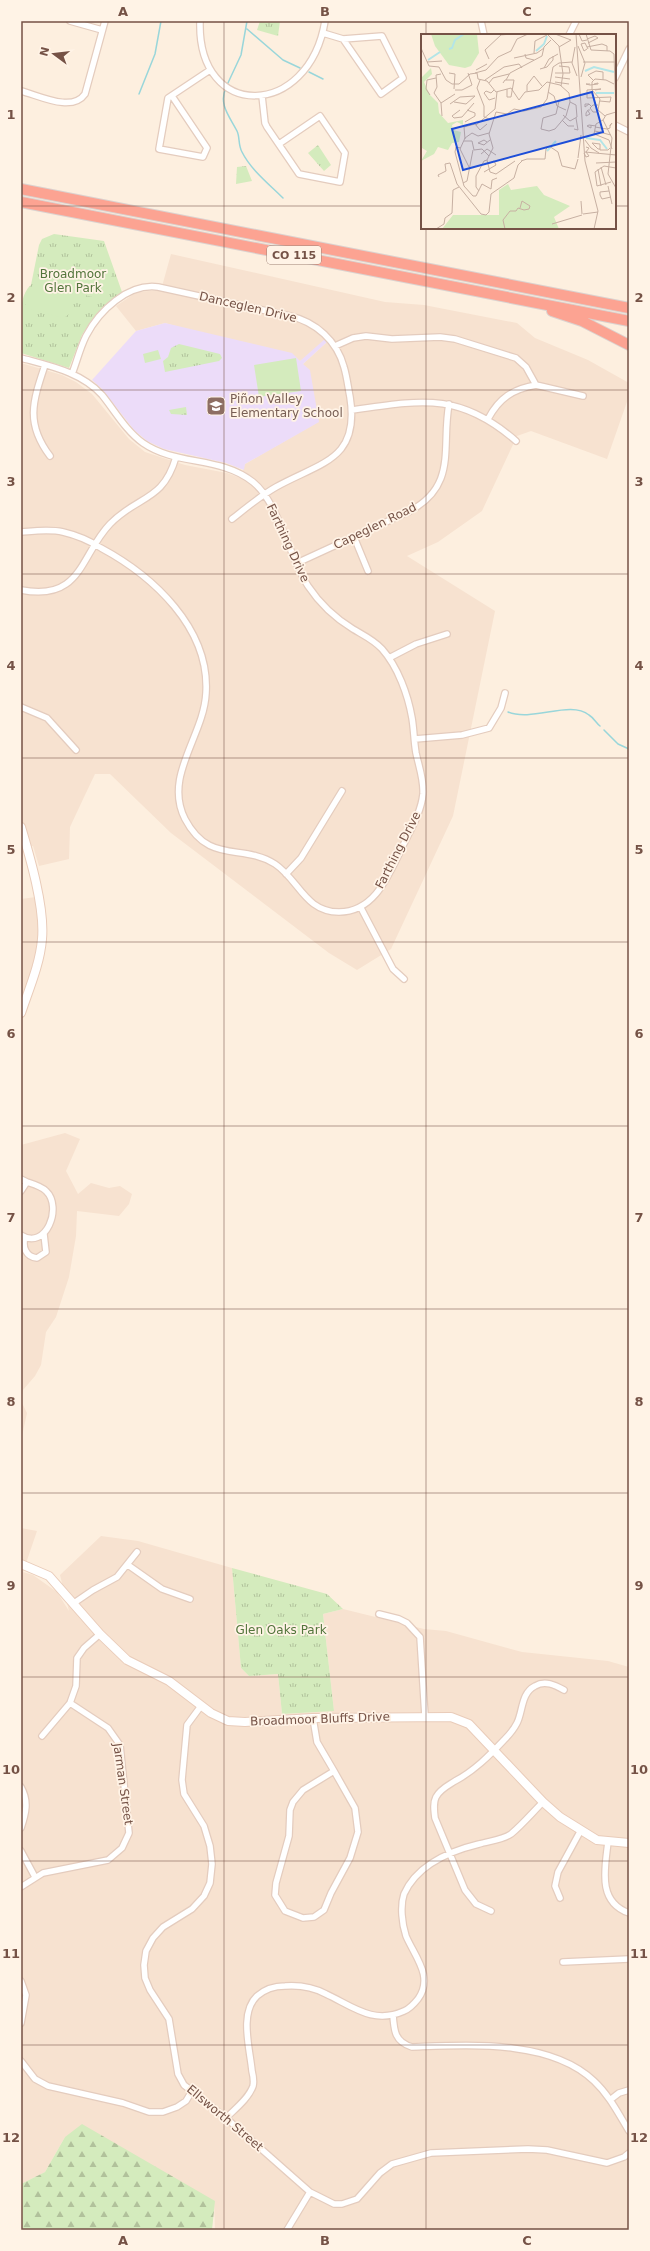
<svg xmlns="http://www.w3.org/2000/svg" width="650" height="2251" viewBox="0 0 650 2251" font-family="'DejaVu Sans',sans-serif">
<defs>
<pattern id="forest-firs" width="22" height="20" patternUnits="userSpaceOnUse"><rect width="22" height="20" fill="#d4ebbd"/><path d="M5 1l3.5 6h-7zM16 11l3.5 6h-7z" fill="#b1c19b"/></pattern>
<pattern id="park-tufts" width="24" height="20" patternUnits="userSpaceOnUse"><rect width="24" height="20" fill="#d4ebbd"/><path d="M3 7l-1-3M5 7V3M7 7l1-3M15 17l-1-3M17 17v-4M19 17l1-3" fill="none" stroke="#b1c19b"/></pattern>
</defs>
<rect width="100%" height="100%" fill="#fdefdf"/>
<path fill="#f7e2d0" d="M 171,254 L 385,302 L 424,305 L 517,323 L 535,338 L 588,360 L 629,383 L 629,396 L 607,459 L 531,431 L 517,436 L 482,511 L 438,542 L 407,556 L 495,611 L 453,816 L 391,949 L 357,970 L 329,953 L 171,833 L 110,774 L 95,774 L 85,795 L 70,827 L 69,859 L 39,866 L 33,846 L 21,850 L 21,363 L 62,375 L 76,382 L 92,394 L 129,439 L 145,452 L 185,465 L 227,473 L 240,478 L 245,464 L 318,422 L 303,364 L 327,342 L 300,361 L 165,323 L 136,331 L 116,306 L 137,292 L 161,290 Z
M 36,897 L 39,923 L 39,939 L 35,960 L 21,1000 L 21,899 Z
M 65,1133 L 80,1139 L 66,1171 L 78,1194 L 91,1183 L 109,1188 L 120,1186 L 132,1194 L 129,1204 L 119,1216 L 77,1211 L 76,1236 L 69,1277 L 56,1317 L 46,1332 L 41,1365 L 35,1376 L 23,1390 L 21,1401 L 27,1413 L 21,1440 L 21,1145 Z
M 21,1528 L 37,1531 L 23,1572 L 33,1575 L 57,1592 L 69,1611 L 60,1575 L 101,1536 L 138,1541 L 232,1568 L 241,1668 L 249,1676 L 278,1674 L 282,1714 L 334,1711 L 323,1614 L 343,1609 L 424,1629 L 446,1631 L 522,1652 L 608,1661 L 629,1667 L 629,2230 L 215,2230 L 214,2201 L 65,2137 L 45,2172 L 21,2184 Z"/>
<path fill="#ecdcf9" d="M 165,323 L 292,353 L 300,361 L 325,339 L 327,342 L 303,364 L 310,370 L 319,422 L 245,464 L 244,470 L 226,463 L 164,449 L 147,441 L 134,430 L 102,389 L 92,380 L 136,331 Z"/>
<path fill="url(#forest-firs)" d="M 82,2124 L 215,2201 L 212,2230 L 21,2230 L 21,2184 L 45,2172 L 65,2137 Z"/>
<path fill="url(#park-tufts)" d="M 260,21 L 280,21 L 278,36 L 257,30 Z
M 318,145 L 331,165 L 324,171 L 308,153 Z
M 246,166 L 252,181 L 236,184 L 237,167 Z
M 54,234 L 104,241 L 122,292 L 91,321 L 82,335 L 69,368 L 21,353 C 21,335 16,297 31,285 L 39,245 L 42,239 Z
M 179,344 L 220,354 L 222,358 L 219,361 L 165,372 L 163,361 L 168,357 L 171,348 Z
M 186,407 L 187,415 L 171,414 L 169,410 Z
M 232,1568 L 327,1594 L 343,1609 L 323,1614 L 334,1711 L 282,1714 L 278,1674 L 249,1676 L 241,1668 Z"/>
<path fill="#d4ebbd" d="M 85,266 L 112,273 L 104,300 L 77,293 Z
M 50,272 L 67,273 L 78,278 L 69,314 L 64,318 L 25,308 C 28,290 33,279 50,272 Z
M 158,350 L 161,359 L 145,363 L 143,354 Z
M 296,358 L 301,391 L 259,397 L 254,365 Z"/>
<g fill="none" stroke-linecap="round" stroke-linejoin="round">
<path stroke="#99d6da" stroke-width="1.5" d="M 247,29 L 283,60 L 300,68
M 309,72 L 323,79
M 227,85 L 241,55 L 247,21
M 226,88 C 218,104 230,117 237,131 C 240,137 238,145 242,152 C 251,170 269,184 283,198
M 139,94 L 155,54 L 161,21
M 508,712 C 533,722 570,700 589,715 C 594,718 596,723 600,726
M 604,730 L 618,744 L 629,749"/>
<defs>
<path id="street" d="M 70,21 L 102,30
M 200,21 C 197,122 309,119 325,21
M 481,21 L 484,35
M 323,33 L 343,39 L 381,94 L 403,78 L 382,36 L 343,39
M 569,35 L 576,21
M 615,78 L 629,49
M 21,91 C 38,95 72,113 85,94 L 105,21
M 172,96 L 207,148 L 203,157 L 159,149 L 168,98 L 210,70
M 262,96 L 265,123 L 267,127 L 299,174 L 340,182 L 345,153 L 320,116 L 279,144
M 615,125 L 629,132
M 335,346 L 353,338 L 366,336 L 392,339 L 440,337 L 455,339 L 516,358 L 526,367 L 536,385 C 513,389 499,398 488,419
M 21,358 C 50,366 81,372 102,395 C 115,411 126,431 143,443 C 176,466 221,456 253,482 C 279,503 289,557 308,586 C 320,604 335,618 353,629 C 363,635 374,640 382,649 C 398,667 408,695 412,718 C 414,730 414,742 416,753 C 419,767 424,780 423,794 C 421,814 408,834 400,852 C 387,879 373,912 339,912 C 305,912 299,880 275,864 C 242,843 209,865 185,819 C 163,776 204,736 206,693 C 210,628 153,576 101,548 C 90,541 76,535 63,532 C 49,529 35,531 21,532
M 45,365 C 33,401 25,423 50,456
M 72,374 C 77,361 80,348 86,336 C 99,311 128,283 158,287 L 290,316 C 316,322 337,341 344,367 C 347,377 348,387 350,397 C 360,460 321,462 276,487 C 260,496 246,508 232,519
M 536,385 L 583,396
M 352,410 C 422,400 460,392 516,441
M 354,537 L 368,571
M 297,563 L 410,511 C 458,485 441,447 449,404
M 21,590 C 82,602 80,555 110,524 C 138,495 163,502 176,457
M 389,658 L 416,644 L 447,634
M 21,707 L 47,718 L 76,750
M 415,739 L 462,735 L 489,728 L 501,708 L 505,693
M 286,874 L 301,858 L 342,791
M 361,908 L 393,969 L 404,979
M 21,1179 L 27,1182
M 21,1191 L 27,1182 C 33,1184 41,1186 46,1191 C 63,1207 46,1251 21,1235
M 25,1237 C 22,1247 26,1257 37,1258 L 46,1252 L 44,1234
M 128,1565 L 162,1589 L 190,1599
M 74,1603 L 93,1590 L 117,1577 L 137,1552
M 379,1614 L 399,1619 L 407,1623 L 420,1637 L 425,1716
M 201,1706 L 187,1725 L 182,1780 L 184,1794 L 204,1826 L 210,1846 L 212,1864 L 210,1883 L 204,1896 L 192,1909 L 163,1927 L 153,1938 L 146,1951 L 144,1965 L 145,1978 L 150,1990 L 169,2019 L 178,2074 L 184,2085 L 226,2118 L 310,2192 L 334,2204 L 342,2204 L 357,2199 L 380,2173 L 392,2164 L 431,2153 L 528,2149 L 547,2150 L 607,2163 L 624,2157 L 629,2153
M 313,1718 L 317,1742 L 334,1771 L 355,1808 L 358,1832 L 350,1858 L 331,1893 L 324,1910 L 314,1917 L 303,1918 L 285,1911 L 275,1895 L 276,1883 L 289,1836 L 290,1810 L 293,1802 L 303,1790 L 334,1771
M 42,1736 L 70,1703 L 76,1686 L 77,1658 L 84,1648 L 100,1634
M 21,1787 C 29,1801 26,1813 21,1828
M 608,1842 C 605,1868 597,1902 629,1913
M 21,1851 L 35,1877
M 21,1887 L 43,1873 L 108,1860 L 122,1848 L 129,1833 L 120,1745 L 108,1728 L 70,1703
M 560,1898 L 555,1886 L 558,1872 L 581,1830
M 491,1911 L 476,1904 L 465,1890 L 435,1818 C 434,1810 433,1803 436,1797 C 440,1789 449,1785 455,1781 C 474,1771 489,1756 504,1740 C 509,1735 514,1729 517,1723 C 523,1711 521,1693 535,1686 C 545,1680 555,1685 564,1690
M 563,1962 L 629,1959
M 21,1981 L 26,1995 L 21,2023
M 393,2015 C 394,2031 395,2042 412,2047 C 468,2045 550,2039 594,2081 C 609,2095 618,2113 629,2131
M 21,2061 L 35,2079 L 48,2086 L 123,2103 L 149,2112 L 163,2112 L 177,2107 L 186,2101 L 192,2091
M 610,2100 L 619,2093 L 629,2090
M 226,2118 C 235,2109 249,2098 253,2086 C 254,2082 253,2075 252,2071 C 250,2049 239,2013 257,1996 C 265,1989 275,1986 285,1986 C 299,1985 313,1987 326,1994 C 352,2006 373,2025 404,2011 C 409,2009 414,2004 418,1999 C 434,1977 415,1957 406,1936 C 402,1924 400,1906 404,1894 C 417,1865 450,1851 479,1844 C 489,1841 502,1840 511,1834 C 522,1825 533,1812 543,1802
M 287,2230 L 310,2192"/>
<path id="secondary" d="M 21,827 C 30,857 45,908 42,939 C 40,964 29,989 21,1013
M 21,1564 L 49,1576 L 100,1634 L 127,1660 L 169,1681 L 211,1713 L 228,1721 L 245,1722 L 313,1718 L 451,1717 L 469,1724 L 543,1802 L 560,1817 L 597,1840 L 629,1843"/>
<path id="highway" d="M 21,189 L 629,308
M 21,202 L 629,321
M 552,311 L 582,321 L 629,345"/>
</defs>
<use href="#street" stroke="#e4ccbe" stroke-width="8"/>
<use href="#secondary" stroke="#e9ccba" stroke-width="10"/>
<use href="#highway" stroke="#dbd2cf" stroke-width="12"/>
<use href="#street" stroke="#fff" stroke-width="5.5"/>
<use href="#secondary" stroke="#fff" stroke-width="8"/>
<use href="#highway" stroke="#fca392" stroke-width="10"/>
</g>
<path fill="none" stroke="#755246" stroke-width="1" stroke-opacity="0.55" d="M 224,21 L 224,2230M 426,21 L 426,35M 21,206 L 422,206M 615,206 L 629,206M 426,228 L 426,2230M 21,390 L 629,390M 21,574 L 629,574M 21,758 L 629,758M 21,942 L 629,942M 21,1126 L 629,1126M 21,1309 L 629,1309M 21,1493 L 629,1493M 21,1677 L 629,1677M 21,1861 L 629,1861M 21,2045 L 629,2045"/>
<defs>
<symbol id="school-square" viewBox="-11 -11 22 22"><rect x="-9" y="-9" width="18" height="18" rx="4" fill="#8d6e63" stroke="#fff3e6"/><path d="M0-5L7-2L0 1L-7-2ZM-4 1L0 2.5L4 1V4Q0 6-4 4Z" fill="#fff"/></symbol>
</defs>
<g fill-rule="evenodd">
<use href="#school-square" x="205" y="395" width="22" height="22"/>
</g>
<g text-anchor="middle" stroke-width="3.5" stroke-linejoin="round" paint-order="stroke">
<rect fill="#fff3e6" stroke="#9e8276" stroke-width="1" x="267" y="246" width="54" height="18" rx="3"/>
<g font-size="11" font-weight="bold" fill="#755246">
<text x="294" y="259">CO 115</text>
</g>
<g font-size="12" fill="#52753b" stroke="#fff3e6">
<text x="73" y="278">Broadmoor<tspan x="73" dy="14">Glen Park</tspan></text>
<text x="281" y="1634">Glen Oaks Park</text>
</g>
<g font-size="12" fill="#755246" stroke="#fff3e6">
<text transform="translate(248 307) rotate(13)" y="4">Danceglen Drive</text>
<text transform="translate(375 526) rotate(-26)" y="4">Capeglen Road</text>
<text transform="translate(288 543) rotate(65)" y="4">Farthing Drive</text>
<text transform="translate(398 850) rotate(-63)" y="4">Farthing Drive</text>
<text transform="translate(320 1719) rotate(-2)" y="4">Broadmoor Bluffs Drive</text>
<text transform="translate(123 1784) rotate(82)" y="4">Jarman Street</text>
<text transform="translate(225 2118) rotate(40)" y="4">Ellsworth Street</text>
</g>
<g font-size="12" fill="#785e54" stroke="#fff3e6" text-anchor="start">
<text x="230" y="403">Piñon Valley<tspan x="230" dy="14">Elementary School</tspan></text>
</g>
</g>
<g transform="translate(421 34)">
<rect width="195" height="195" fill="#fdefdf"/>
<path d="M 10,0 L 56,0 L 58,19 L 50,32 L 44,34 L 28,31 L 14,12 Z" fill="#d4ebbd"/>
<path d="M 10,34 L 11,40 L 3,48 L 9,61 L 17,69 L 18,79 L 27,89 L 42,86 L 42,91 L 36,88 L 31,91 L 32,96 L 40,98 L 38,108 L 31,109 L 27,116 L 17,113 L 13,120 L 0,127 L 6,117 L 1,114 L 0,108 L 0,44 Z" fill="#d4ebbd"/>
<path d="M 87,150 L 90,156 L 116,152 L 123,161 L 149,172 L 133,183 L 138,195 L 21,195 L 32,181 L 78,181 L 78,156 Z" fill="#d4ebbd"/>
<path fill="none" stroke="#b3e5e7" stroke-width="2" d="M 28,15 L 31,14 L 34,6 L 43,0M 115,17 L 123,10 L 126,2M 7,26 L 19,18M 164,37 L 173,33 L 193,38M 175,59 L 193,59M 165,104 L 179,106 L 186,115M 126,117 L 135,107"/>
<path fill="none" stroke="#c7b0a2" stroke-width="1" d="M 126,0 L 138,12 L 142,40 L 140,52M 134,0 L 150,6M 155,0 L 164,127 L 177,177 L 173,195M 158,0 L 161,7 L 166,6M 165,0 L 170,16 L 189,17 L 193,20 L 195,80M 79,1 L 91,0M 166,5 L 174,2 L 177,4 L 167,9M 157,12 L 164,29 L 160,43M 138,13 L 150,6M 154,13 L 151,29 L 156,42M 166,13 L 181,10 L 186,12 L 186,17M 0,14 L 8,32 L 18,33 L 25,46 L 31,50 L 38,50 L 49,40 L 56,39M 166,15 L 163,17 L 160,10 L 164,9 L 167,15M 113,19 L 114,7 L 126,1M 104,20 L 105,24 L 113,26M 93,24 L 116,19 L 123,14M 68,25 L 64,16 L 81,0M 6,28 L 21,27M 162,28 L 195,28M 123,34 L 128,25 L 137,20M 119,35 L 126,33 L 132,26 L 132,22M 55,36 L 66,30M 28,39 L 34,40 L 33,55M 54,39 L 65,36 L 77,23 L 90,17 L 96,5 L 107,0M 56,39 L 57,45 L 66,47 L 75,58 L 90,54M 134,39 L 149,39 L 148,33 L 138,32M 134,43 L 149,45M 59,46 L 56,54 L 63,72 L 63,83 L 68,85M 64,46 L 83,33 L 98,30 L 101,34M 85,46 L 89,39 L 121,22 L 123,13 L 130,6M 172,46 L 167,41 L 175,37 L 182,38 L 182,46M 134,48 L 148,50M 68,49 L 72,44 L 88,40M 82,49 L 84,46 L 93,46 L 90,63 L 86,63 L 86,55M 169,50 L 165,50 L 169,51 L 177,50 L 177,49 L 173,50M 90,54 L 98,66 L 104,58 L 118,56 L 126,48 L 139,51 L 148,59 L 149,68 L 145,82 L 134,95 L 128,97 L 120,95M 34,56 L 41,56 L 51,51 L 47,39M 73,56 L 70,59 L 65,57 L 63,59 L 68,66 L 74,64M 174,56 L 180,55 L 166,56 L 166,64 L 190,63 L 189,68 L 179,67M 106,57 L 106,51 L 113,42 L 121,52M 127,58 L 133,62 L 136,72 L 145,76M 9,61 L 5,55 L 6,46 L 15,44M 20,69 L 13,59 L 16,53 L 15,41 L 20,40M 29,70 L 39,63 L 54,62 L 45,70 L 33,68M 168,70 L 164,73 L 164,70 L 168,70 L 170,72M 74,75 L 76,58M 167,77 L 169,80 L 165,82 L 165,79 L 167,76 L 169,76M 75,78 L 86,80 L 93,75 L 103,77 L 120,73 L 126,65 L 132,33 L 138,29 L 151,28M 75,78 L 68,100 L 72,114 L 66,126 L 69,138 L 75,140 L 94,127M 177,78 L 172,78 L 169,74 L 172,71 L 177,71M 195,78 L 185,81 L 182,86 L 191,104 L 187,140 L 195,154M 142,81 L 149,87 L 156,83 L 155,71 L 149,68M 21,82 L 20,69 L 34,60M 184,82 L 177,76 L 179,65 L 171,56 L 171,48 L 174,45 L 185,46 L 193,50M 33,84 L 41,83 L 53,69M 33,84 L 31,82 L 39,76M 141,86 L 147,92 L 153,92M 182,86 L 175,90 L 173,100 L 188,106 L 191,115M 44,88 L 54,82 L 54,79 L 46,76M 55,91 L 74,75M 170,91 L 170,94 L 166,92 L 168,91 L 175,92M 174,93 L 186,95 L 189,94 L 189,91 L 191,89 L 189,92M 120,95 L 122,84 L 135,80 L 138,67M 153,95 L 157,96 L 155,84M 174,97 L 190,101M 44,105 L 43,93 L 54,90 L 59,96 L 66,90M 164,106 L 170,114 L 178,119M 43,107 L 51,107 L 53,116 L 61,115 L 68,122M 66,108 L 63,106 L 57,109 L 63,111 L 64,110 L 69,106M 40,114 L 35,113 L 34,118 L 43,152 L 52,162 L 55,162 L 61,150 L 70,155 L 71,146 L 76,144M 179,115 L 179,110 L 171,109 L 177,115 L 179,115 L 179,116 L 187,116 L 189,114M 164,118 L 195,121M 163,119 L 165,123 L 168,122 L 165,118 L 168,114 L 165,113M 60,120 L 66,115 L 75,121M 157,124 L 160,101M 100,127 L 106,125 L 124,125 L 125,115 L 128,112 L 137,118 L 141,132 L 154,135 L 157,125M 175,129 L 195,128M 48,133 L 39,115 L 44,104 L 51,99 L 57,102 L 68,99M 180,133 L 185,151M 177,135 L 180,152M 63,138 L 75,131 L 73,127 L 67,130M 18,143 L 17,141 L 25,137 L 24,130 L 29,129 L 36,150 L 60,180 L 65,181 L 68,178 L 70,160 L 93,144 L 97,131 L 101,127M 190,148 L 176,152 L 174,138 L 183,132 L 195,134M 42,149 L 46,147 L 52,116M 187,152 L 191,170M 58,157 L 55,153 L 55,142 L 63,127 L 66,126M 188,157 L 179,158 L 179,161 L 181,165 L 190,163M 160,167 L 161,180M 162,180 L 177,178M 131,190 L 161,181M 15,195 L 23,190 L 24,184 L 31,179 L 32,156 L 38,153M 84,195 L 82,186 L 89,177 L 95,177 L 97,174 L 103,176 L 108,175 L 109,172 L 101,167 L 99,174"/>
<path fill="#1d4ed8" fill-opacity="0.15" stroke="#1d4ed8" stroke-width="2" d="M 171,58 L 182,98 L 42,136 L 31,95 Z"/>
<rect width="195" height="195" fill="none" stroke="#755246" stroke-width="2"/>
</g>
<rect width="650" height="2251" fill="none" stroke="#fff3e6" stroke-width="44"/>
<g transform="translate(54 54) rotate(285)" stroke="#fff3e6" stroke-width="3" paint-order="stroke">
<path d="M0-3L7 15L0 10L-7 15Z" fill="#755246"/>
<text y="-6" font-size="11" font-weight="bold" text-anchor="middle" fill="#755246">N</text>
</g>
<rect x="22" y="22" width="606" height="2207" fill="none" stroke="#755246" stroke-width="1.5"/>
<g font-size="13" text-anchor="middle" font-weight="bold" fill="#755246">
<text x="123" y="16">A</text>
<text x="325" y="16">B</text>
<text x="527" y="16">C</text>
<text x="11" y="119">1</text>
<text x="639" y="119">1</text>
<text x="11" y="302">2</text>
<text x="639" y="302">2</text>
<text x="11" y="486">3</text>
<text x="639" y="486">3</text>
<text x="11" y="670">4</text>
<text x="639" y="670">4</text>
<text x="11" y="854">5</text>
<text x="639" y="854">5</text>
<text x="11" y="1038">6</text>
<text x="639" y="1038">6</text>
<text x="11" y="1222">7</text>
<text x="639" y="1222">7</text>
<text x="11" y="1406">8</text>
<text x="639" y="1406">8</text>
<text x="11" y="1590">9</text>
<text x="639" y="1590">9</text>
<text x="11" y="1774">10</text>
<text x="639" y="1774">10</text>
<text x="11" y="1958">11</text>
<text x="639" y="1958">11</text>
<text x="11" y="2142">12</text>
<text x="639" y="2142">12</text>
<text x="123" y="2245">A</text>
<text x="325" y="2245">B</text>
<text x="527" y="2245">C</text>
</g>
</svg>
